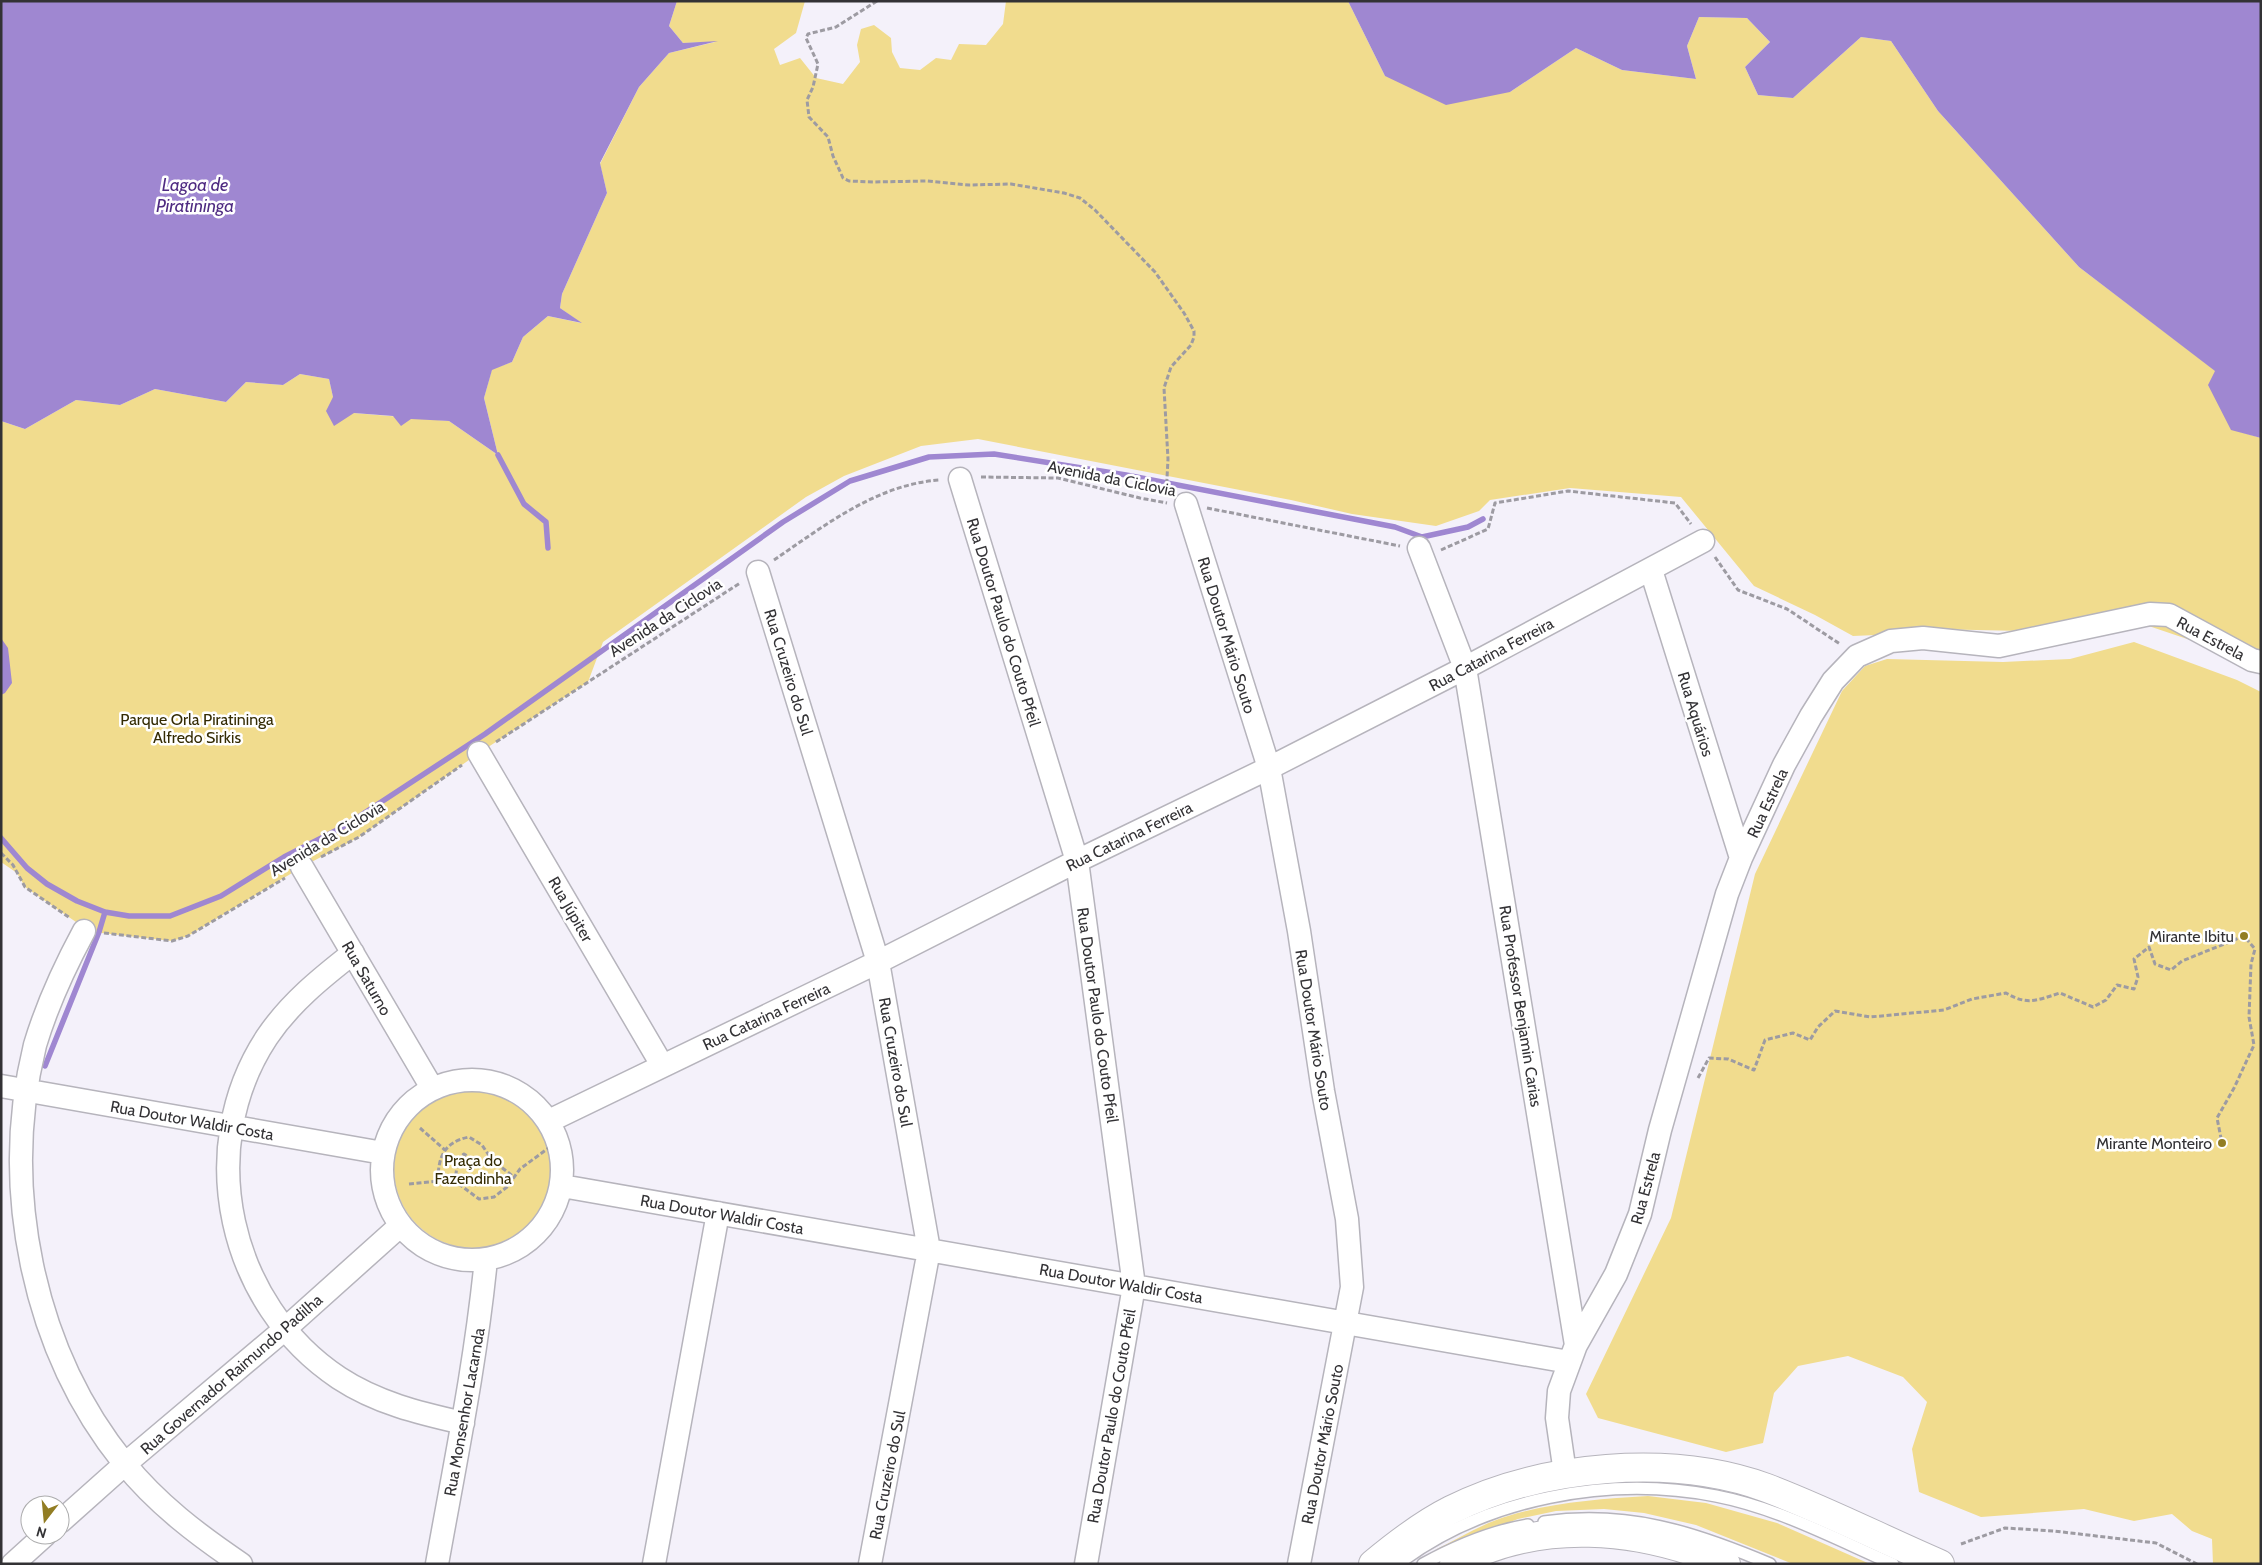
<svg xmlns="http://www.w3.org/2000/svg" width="2262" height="1565" viewBox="0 0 2262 1565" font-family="Cabin,sans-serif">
<rect width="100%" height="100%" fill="#f4f1fa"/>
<path fill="#f1dc8e" d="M 677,1 L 805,1 L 796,33 L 774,49 L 780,65 L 800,58 L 816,78 L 843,84 L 860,62 L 857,45 L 861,29 L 874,25 L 891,38 L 892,52 L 900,68 L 920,70 L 936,58 L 951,60 L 959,44 L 986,45 L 1003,24 L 1006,1 L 1348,1 L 1385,76 L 1510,92 L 1576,48 L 1622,70 L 1696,79 L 1687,46 L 1699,17 L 1747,18 L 1770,42 L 1745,67 L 1758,95 L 1793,98 L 1861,37 L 1891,41 L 1938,111 L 2079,267 L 2216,371 L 2231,429 L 2261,438 L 2261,669 L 2199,643 L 2131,620 L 2075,632 L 1930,629 L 1899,634 L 1853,636 L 1815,615 L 1754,586 L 1681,497 L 1570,488 L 1490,500 L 1479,511 L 1436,526 L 1352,514 L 1291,500 L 978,439 L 921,446 L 844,476 L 806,497 L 603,642 L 588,682 L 479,753 L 359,837 L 302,867 L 188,936 L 172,941 L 84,931 L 76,922 L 25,887 L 17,873 L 1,862 L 1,421 L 25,429 L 76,400 L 120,405 L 155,389 L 226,402 L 246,382 L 283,385 L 300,374 L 329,379 L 333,397 L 354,413 L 449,421 L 498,455 L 484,398 L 492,369 L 512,362 L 523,337 L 548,316 L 581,323 L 560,308 L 562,294 L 607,193 L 600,164 L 639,87 L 669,53 L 715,42 L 683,43 L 669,26 Z
M 2134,642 L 2237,680 L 2261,692 L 2261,1564 L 2213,1564 L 2212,1539 L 2192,1531 L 2172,1514 L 2134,1521 L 2084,1509 L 1981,1517 L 1919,1492 L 1912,1449 L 1927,1402 L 1903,1377 L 1848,1356 L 1798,1366 L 1774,1393 L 1763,1443 L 1726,1452 L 1598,1418 L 1586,1394 L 1671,1218 L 1755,874 L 1842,691 L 1865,666 L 1887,659 L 2003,662 L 2070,659 Z
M394 1169a79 79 0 1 1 158 0a79 79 0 1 1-158 0Z
M 1648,1496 L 1706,1503 L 1777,1523 L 1870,1564 L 1793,1564 L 1696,1525 L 1644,1513 L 1604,1509 L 1556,1511 L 1518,1519 L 1435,1550 C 1458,1539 1483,1523 1508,1516 C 1553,1502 1601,1499 1648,1496 Z"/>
<path fill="#9f87d1" d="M 1,1 L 677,1 L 669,26 L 683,43 L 718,41 L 669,53 L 639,87 L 600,163 L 607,193 L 562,294 L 560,308 L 582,323 L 548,316 L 523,337 L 512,362 L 492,370 L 484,398 L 498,455 L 449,421 L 411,419 L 401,426 L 393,416 L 354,413 L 334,426 L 326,411 L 333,397 L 329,379 L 300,374 L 283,385 L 246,382 L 226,402 L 155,389 L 120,405 L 76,400 L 25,429 L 1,421 Z
M 1348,1 L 2261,1 L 2261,438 L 2231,430 L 2208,385 L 2215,371 L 2079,267 L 1938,111 L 1891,41 L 1861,37 L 1793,98 L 1758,95 L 1745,67 L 1770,42 L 1747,18 L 1699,17 L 1687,46 L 1696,79 L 1622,70 L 1576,48 L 1510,92 L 1446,105 L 1385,76 Z
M 1,638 L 8,648 L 12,683 L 5,693 L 1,695 Z"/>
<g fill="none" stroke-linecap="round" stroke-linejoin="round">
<path stroke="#9f87d1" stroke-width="5.5" d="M 498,455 L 524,504 L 546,522 L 548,548
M 1,838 L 27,868 L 47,884 L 77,901 L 105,912 L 129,916 L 170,916 L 221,896 L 284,857 L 343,827 L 485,734 L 783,522 L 850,481 L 929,457 L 994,454 L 1126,475 L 1395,527 L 1422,537 L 1468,527 L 1483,519
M 45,1066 L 99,932 L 105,912"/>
<defs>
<path id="lane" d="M 1544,1522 C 1627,1510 1694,1532 1770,1564
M 1398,1564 C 1485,1498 1609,1475 1716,1496 C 1778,1508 1836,1539 1893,1564
M 1423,1564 C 1456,1546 1491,1531 1528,1525"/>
<path id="street" d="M 960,479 L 1077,861 L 1134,1286 L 1086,1564
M 1186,504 L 1269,768 L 1299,931 L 1323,1091 L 1347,1219 L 1352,1287 L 1299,1564
M 1419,548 L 1465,668 L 1576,1345
M 1651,570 L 1741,858
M 758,572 L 878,962 L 929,1250 L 870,1564
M 479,753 L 662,1065
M 302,867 L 432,1088
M 84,931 C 64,968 47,1005 35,1045 C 0,1187 32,1349 124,1463 C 157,1504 198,1535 241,1564
M 353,953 C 321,978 290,1003 267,1037 C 193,1149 229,1305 339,1378 C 377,1403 419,1413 463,1423
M382 1170a90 90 0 1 1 180 0a90 90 0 1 1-180 0Z
M 1,1086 L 383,1153
M 549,1121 L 878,962 L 1077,861 L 1269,768 L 1465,668 L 1703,541
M 562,1186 L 1569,1362
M 1565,1473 L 1557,1418 L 1559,1391 L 1576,1345 L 1616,1274 L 1640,1214 L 1660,1130 L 1727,894 L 1741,858 L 1784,765 L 1811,716 L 1833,681 L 1857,656 L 1891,641 L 1923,638 L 1999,646 L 2150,614 L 2169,615 L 2252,660 L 2261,662
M 60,1522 L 125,1464 L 285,1329 L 401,1225
M 13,1564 L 45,1535
M 437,1564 C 455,1463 476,1362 486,1259
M 654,1564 L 718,1213"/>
<path id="secondary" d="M 1373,1564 C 1397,1544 1423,1524 1451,1510 C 1541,1465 1671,1453 1767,1488 C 1825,1510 1882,1539 1940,1564
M 1454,1564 C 1540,1518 1638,1527 1726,1564"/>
</defs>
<use href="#lane" stroke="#b6b4bc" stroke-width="14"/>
<use href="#street" stroke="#b6b4bc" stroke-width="25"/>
<use href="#secondary" stroke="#b6b4bc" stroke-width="30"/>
<path stroke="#9d9ba2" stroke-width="3" stroke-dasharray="5 2.5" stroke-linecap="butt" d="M 877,1 L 836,27 L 808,34 L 806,38 L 818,64 L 813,87 L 807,100 L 809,117 L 828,137 L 833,156 L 843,178 L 849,181 L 873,182 L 927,181 L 969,185 L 1011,184 L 1064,193 L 1080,198 L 1095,210 L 1155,272 L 1184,313 L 1194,331 L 1194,337 L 1191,345 L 1171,367 L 1164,388 L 1168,459 L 1166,497
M 981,477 L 1058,478 L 1140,498 L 1167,503
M 1207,508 L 1400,546
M 1441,550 L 1488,529 L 1495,503 L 1568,491 L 1675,503 L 1691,524
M 1715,557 L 1738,590 L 1787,609 L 1840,644
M 774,560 C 824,526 877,484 940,480
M 496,742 L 740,583
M 1,853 L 13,865 L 25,887 L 70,918
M 321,857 L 359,837 L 462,765
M 104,933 L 172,941 L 188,936 L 285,878
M 1698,1078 L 1709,1058 L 1728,1059 L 1754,1070 L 1765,1040 L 1793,1033 L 1810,1040 L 1818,1027 L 1835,1011 L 1870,1017 L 1944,1010 L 1972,999 L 2006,993 C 2028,1006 2037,1000 2060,993 L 2093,1007 L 2106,1000 L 2117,985 L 2134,989 L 2138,977 L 2134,959 L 2149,947 L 2155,964 L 2171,970 L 2182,961 L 2244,936 L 2255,949 L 2251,964 L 2249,1017 L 2254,1045 L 2234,1088 L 2217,1118 L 2222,1143
M 420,1128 L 445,1150
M 477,1165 L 476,1161 L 464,1154 L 458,1159 L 455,1181 L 479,1199 L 494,1197 L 507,1187 L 520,1169 L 558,1141
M 409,1184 L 438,1181 C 438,1157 444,1142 469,1137 L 482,1145 L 492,1160 L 514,1177
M 1961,1544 L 2005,1528 L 2054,1531 L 2156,1543 L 2197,1564"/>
<use href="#lane" stroke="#fff" stroke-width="11"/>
<use href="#street" stroke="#fff" stroke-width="22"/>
<use href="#secondary" stroke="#fff" stroke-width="28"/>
</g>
<g fill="#927d23" stroke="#fff" stroke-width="2">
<circle cx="2244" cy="936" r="5"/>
<circle cx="2222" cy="1143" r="5"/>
</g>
<g text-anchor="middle" stroke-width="5" stroke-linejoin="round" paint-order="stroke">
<g font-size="16" fill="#333235" stroke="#fff">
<text transform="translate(1112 478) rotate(11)" y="6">Avenida da Ciclovia</text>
<text transform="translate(665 617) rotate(-33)" y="6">Avenida da Ciclovia</text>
<text transform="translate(1004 622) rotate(73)" y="6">Rua Doutor Paulo do Couto Pfeil</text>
<text transform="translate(1227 635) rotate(73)" y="6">Rua Doutor Mário Souto</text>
<text transform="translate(2211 638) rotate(28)" y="6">Rua Estrela</text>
<text transform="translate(1491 654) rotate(-28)" y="6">Rua Catarina Ferreira</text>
<text transform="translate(789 672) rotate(73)" y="6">Rua Cruzeiro do Sul</text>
<text transform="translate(1696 714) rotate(73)" y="6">Rua Aquários</text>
<text transform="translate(1767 803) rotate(-65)" y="6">Rua Estrela</text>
<text transform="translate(1129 836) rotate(-26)" y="6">Rua Catarina Ferreira</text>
<text transform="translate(327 838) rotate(-31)" y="6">Avenida da Ciclovia</text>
<text transform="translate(571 909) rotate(60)" y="6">Rua Júpiter</text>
<text transform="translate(367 978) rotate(60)" y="6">Rua Saturno</text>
<text transform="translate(1521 1006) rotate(81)" y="6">Rua Professor Benjamin Carias</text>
<text transform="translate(1098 1015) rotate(82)" y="6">Rua Doutor Paulo do Couto Pfeil</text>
<text transform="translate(766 1016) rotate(-25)" y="6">Rua Catarina Ferreira</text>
<text transform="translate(1314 1030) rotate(81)" y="6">Rua Doutor Mário Souto</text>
<text transform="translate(896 1062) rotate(80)" y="6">Rua Cruzeiro do Sul</text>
<text transform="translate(192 1120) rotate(10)" y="6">Rua Doutor Waldir Costa</text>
<text transform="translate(1645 1188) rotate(-75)" y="6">Rua Estrela</text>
<text transform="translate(722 1214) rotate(10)" y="6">Rua Doutor Waldir Costa</text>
<text transform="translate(1121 1283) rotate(10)" y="6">Rua Doutor Waldir Costa</text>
<text transform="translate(231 1374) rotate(-41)" y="6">Rua Governador Raimundo Padilha</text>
<text transform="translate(464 1412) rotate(-80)" y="6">Rua Monsenhor Lacarnda</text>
<text transform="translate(1111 1416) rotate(-80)" y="6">Rua Doutor Paulo do Couto Pfeil</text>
<text transform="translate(1322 1444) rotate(-79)" y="6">Rua Doutor Mário Souto</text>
<text transform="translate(887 1475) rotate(-79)" y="6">Rua Cruzeiro do Sul</text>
</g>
<g font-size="16" fill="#342b03" stroke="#fff">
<text x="197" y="725">Parque Orla Piratininga<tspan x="197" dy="18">Alfredo Sirkis</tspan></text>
<text x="473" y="1166">Praça do<tspan x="473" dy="18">Fazendinha</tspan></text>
</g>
<g font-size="16" fill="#333235" stroke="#fff" text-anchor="end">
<text x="2234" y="942">Mirante Ibitu</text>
<text x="2212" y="1149">Mirante Monteiro</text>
</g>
<g font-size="18" font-style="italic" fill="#4f2b82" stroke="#fff">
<text x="195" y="191">Lagoa de<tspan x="195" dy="21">Piratininga</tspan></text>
</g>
</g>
<rect width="2262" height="1565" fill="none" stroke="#333235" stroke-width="5"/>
<g transform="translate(45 1520) rotate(196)"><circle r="24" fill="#ffffff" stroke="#adadae"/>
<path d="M0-4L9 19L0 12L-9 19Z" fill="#927d23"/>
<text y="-8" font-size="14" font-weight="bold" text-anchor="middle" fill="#333235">N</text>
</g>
</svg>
